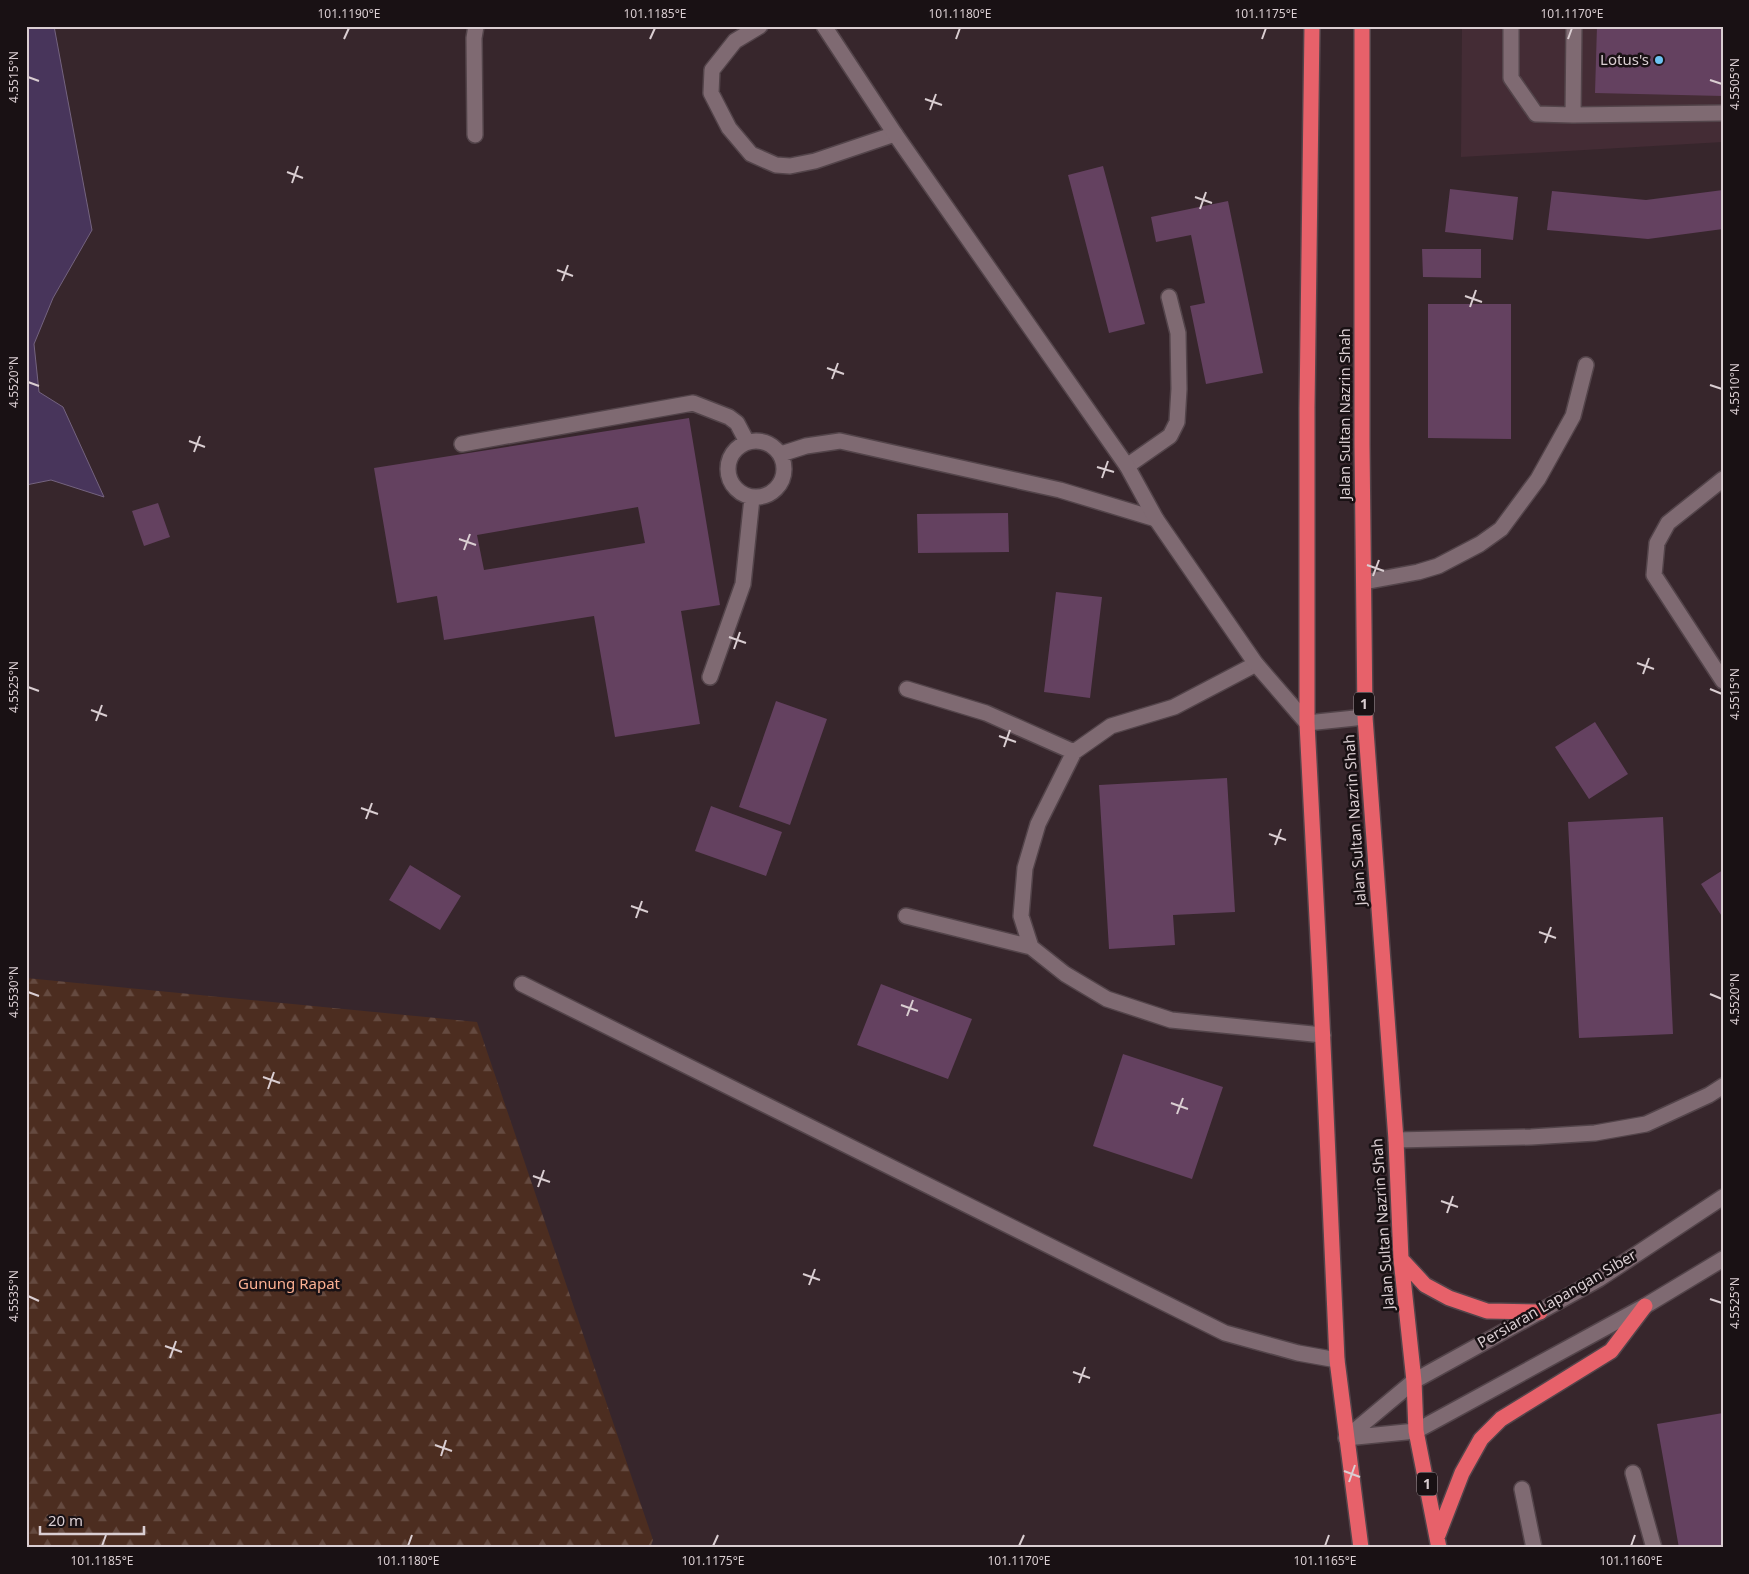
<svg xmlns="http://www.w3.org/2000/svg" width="1749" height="1574" viewBox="0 0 1749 1574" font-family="'Noto Sans',sans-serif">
<defs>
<pattern id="forest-firs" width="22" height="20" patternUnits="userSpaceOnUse" patternTransform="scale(1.25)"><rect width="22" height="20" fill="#4c2d20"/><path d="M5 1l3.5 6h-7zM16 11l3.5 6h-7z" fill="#654a40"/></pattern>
</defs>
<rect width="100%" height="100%" fill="#37262c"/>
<path fill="#442c35" d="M 1462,26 L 1723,26 L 1723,142 L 1461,157 Z"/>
<path fill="url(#forest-firs)" d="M 26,978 L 477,1022 L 653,1540 L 650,1548 L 26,1548 Z"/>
<path fill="#48355b" stroke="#74637f" d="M 26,26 L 54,26 L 92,230 L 53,298 L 34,344 L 39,392 L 63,407 L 104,497 L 51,480 L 26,485 Z"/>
<path fill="#644160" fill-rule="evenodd" d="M 1597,26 L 1723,26 L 1723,96 L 1595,93 Z
M 1103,166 L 1145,324 L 1109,333 L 1068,175 Z
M 1450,189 L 1518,197 L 1513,240 L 1445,232 Z
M 1723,190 L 1723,229 L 1648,239 L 1547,230 L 1552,191 L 1646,200 Z
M 1228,201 L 1263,373 L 1206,384 L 1190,306 L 1205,303 L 1191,235 L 1156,242 L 1151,217 Z
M 1422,249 L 1481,249 L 1481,278 L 1423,277 Z
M 1428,304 L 1511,304 L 1511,439 L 1428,438 Z
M 689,418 L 720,605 L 681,611 L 700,724 L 615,737 L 594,616 L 444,640 L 437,596 L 397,603 L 374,468 ZM 638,507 L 645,543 L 484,570 L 477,535 Z
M 158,503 L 170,537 L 144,546 L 132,511 Z
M 1008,513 L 1009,552 L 918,553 L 917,514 Z
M 1056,592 L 1102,597 L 1090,698 L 1044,692 Z
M 776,701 L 827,719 L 790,825 L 739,807 Z
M 1595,722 L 1628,774 L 1589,799 L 1555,747 Z
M 1227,778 L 1235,912 L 1173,915 L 1175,945 L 1109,949 L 1099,785 Z
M 711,806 L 782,832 L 766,876 L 695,851 Z
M 1663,817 L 1673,1034 L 1579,1038 L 1568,822 Z
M 410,865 L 461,896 L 440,930 L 389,900 Z
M 1723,870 L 1723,918 L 1701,884 Z
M 881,984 L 972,1019 L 948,1079 L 857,1045 Z
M 1123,1054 L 1223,1087 L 1192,1179 L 1093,1146 Z
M 1723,1413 L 1723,1548 L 1679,1548 L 1657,1424 Z"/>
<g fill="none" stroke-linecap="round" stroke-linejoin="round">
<defs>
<path id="lane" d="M 760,26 L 735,41 L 712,70 L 711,93 L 729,128 L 751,154 L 776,165 L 790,166 L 815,161 L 895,134
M 1511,26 L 1511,78 L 1536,114 L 1573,115 L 1723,113
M 1573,115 L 1574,26
M 475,135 L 474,38 L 476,26
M728 469a28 28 0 1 1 56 0a28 28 0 1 1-56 0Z
M 462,444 L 693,403 L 729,417 L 737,423 L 747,442
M 781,454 L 806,446 L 840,441 L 1060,490 L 1156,519
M 1127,466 L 1170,436 L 1177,422 L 1179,389 L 1178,333 L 1169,297
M 1723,479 L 1668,523 L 1657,543 L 1654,575 L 1723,681
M 1364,582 L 1418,572 L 1438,566 L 1480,544 L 1501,529 L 1538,479 L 1573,416 L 1586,365
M 1256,664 L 1174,707 L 1111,726 L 1074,752 L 1038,824 L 1025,868 L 1021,916 L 1031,947 L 1065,974 L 1107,999 L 1171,1020 L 1323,1035
M 710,677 L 743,584 L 752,498
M 907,689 L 986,713 L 1074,752
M 906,916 L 1031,947
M 522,984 L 1225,1333 L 1298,1353 L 1337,1360
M 1396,1140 L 1531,1137 L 1595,1133 L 1646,1124 L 1709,1095 L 1723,1086
M 1633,1473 L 1654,1548
M 1522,1489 L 1534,1548"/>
<path id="street" d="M 824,26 L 895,134 L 1127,466 L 1156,519 L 1256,664 L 1307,723 L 1365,717"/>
<path id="secondary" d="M 1346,1438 L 1414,1381 L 1599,1279 L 1723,1197
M 1346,1438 L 1416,1431 L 1645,1306 L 1723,1259"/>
<path id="highway" d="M 1312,26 L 1307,408 L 1307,723 L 1320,977 L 1337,1360 L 1361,1548
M 1362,26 L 1362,444 L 1365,717 L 1396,1140 L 1401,1259 L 1414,1381 L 1416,1431 L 1439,1548
M 1401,1259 L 1425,1285 L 1449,1298 L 1487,1311 L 1540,1312
M 1438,1535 L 1462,1473 L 1481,1439 L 1501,1419 L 1611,1351 L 1645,1306"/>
</defs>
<use href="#lane" stroke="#53444a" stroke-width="18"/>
<use href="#street" stroke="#53444a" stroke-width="18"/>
<use href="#secondary" stroke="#53444a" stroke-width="18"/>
<use href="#highway" stroke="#53444a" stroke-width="18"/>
<use href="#lane" stroke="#7f6a72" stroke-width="15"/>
<use href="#street" stroke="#7f6a72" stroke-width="15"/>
<use href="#secondary" stroke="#7f6a72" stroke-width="15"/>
<use href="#highway" stroke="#e7616a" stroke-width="15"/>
</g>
<path fill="none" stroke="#daced2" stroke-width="2" d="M 344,39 L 349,28M 650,39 L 655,28M 956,39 L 960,28M 1262,39 L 1266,28M 1568,39 L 1572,28M 28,77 L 39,81M 1710,80 L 1722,84M 925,99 L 942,105M 930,110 L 936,94M 287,172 L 303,178M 292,183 L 298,166M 1195,197 L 1212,203M 1200,209 L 1206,192M 557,270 L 573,276M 562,281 L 568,265M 1465,296 L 1482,302M 1470,307 L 1476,290M 827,368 L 844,374M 832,379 L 838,363M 28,382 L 39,386M 1710,385 L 1722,389M 189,441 L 205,447M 194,452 L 200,436M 1097,467 L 1114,472M 1102,478 L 1108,461M 459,539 L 476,545M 464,550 L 470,534M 1367,565 L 1384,571M 1373,576 L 1379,560M 729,637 L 746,643M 734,649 L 740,632M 1637,663 L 1654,669M 1643,674 L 1649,658M 28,687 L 39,691M 1710,689 L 1722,694M 91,710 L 107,716M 96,721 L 102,705M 999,736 L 1016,742M 1004,747 L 1010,730M 361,808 L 378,814M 366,819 L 372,803M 1269,834 L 1286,840M 1275,845 L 1281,829M 631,906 L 648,912M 636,918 L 642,901M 1539,932 L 1556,938M 1545,943 L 1551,927M 28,992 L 39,996M 1710,994 L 1722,999M 901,1005 L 918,1011M 907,1016 L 913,1000M 263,1077 L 280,1083M 268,1089 L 274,1072M 1171,1103 L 1188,1109M 1177,1114 L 1183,1098M 533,1176 L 550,1182M 538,1187 L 544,1170M 1441,1201 L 1458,1207M 1447,1213 L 1453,1196M 803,1274 L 820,1280M 809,1285 L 815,1269M 28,1296 L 39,1301M 1710,1299 L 1722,1303M 165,1346 L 182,1352M 170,1358 L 176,1341M 1073,1372 L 1090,1378M 1079,1383 L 1085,1367M 435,1445 L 452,1451M 441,1456 L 446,1440M 1344,1471 L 1360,1477M 1349,1482 L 1355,1465M 102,1546 L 106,1535M 408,1546 L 412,1535M 713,1546 L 718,1535M 1019,1546 L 1024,1535M 1325,1546 L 1329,1535M 1631,1546 L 1635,1535"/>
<circle fill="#6bc3f2" stroke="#191114" stroke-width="2" cx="1659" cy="60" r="5"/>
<g text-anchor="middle" stroke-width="5" stroke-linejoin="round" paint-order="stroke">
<g fill="#191114" stroke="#a09599" stroke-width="1">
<rect x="1354" y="692.5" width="20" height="23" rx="4"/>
<rect x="1417" y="1472.5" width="20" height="23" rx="4"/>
</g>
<g font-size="14" font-weight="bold" fill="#daced2">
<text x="1364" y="709">1</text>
<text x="1427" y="1489">1</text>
</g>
<g font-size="15" fill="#daced2" stroke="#191114" text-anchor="end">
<text x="1649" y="65">Lotus's</text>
</g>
<g font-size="15" fill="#daced2" stroke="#191114">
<text transform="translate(1345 414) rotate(-90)" y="5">Jalan Sultan Nazrin Shah</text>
<text transform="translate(1355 820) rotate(-94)" y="5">Jalan Sultan Nazrin Shah</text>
<text transform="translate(1383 1224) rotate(-94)" y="5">Jalan Sultan Nazrin Shah</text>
<text transform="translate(1557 1299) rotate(-30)" y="5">Persiaran Lapangan Siber</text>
</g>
<g font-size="15" fill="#fbb092" stroke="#191114">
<text x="289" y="1289">Gunung Rapat</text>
</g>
</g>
<rect width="1749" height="1574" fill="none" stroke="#191114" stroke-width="55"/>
<path d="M40 1526v8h104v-8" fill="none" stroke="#daced2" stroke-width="2.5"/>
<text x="48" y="1526" font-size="15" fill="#daced2" stroke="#191114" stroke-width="4" paint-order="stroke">20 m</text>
<rect x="28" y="28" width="1694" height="1518" fill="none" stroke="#daced2" stroke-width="2"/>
<g font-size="12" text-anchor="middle" fill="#daced2">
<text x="349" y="18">101.1190°E</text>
<text x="655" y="18">101.1185°E</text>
<text x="960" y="18">101.1180°E</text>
<text x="1266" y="18">101.1175°E</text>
<text x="1572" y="18">101.1170°E</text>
<text transform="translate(14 77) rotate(-90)" y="4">4.5515°N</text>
<text transform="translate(1735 84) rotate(-90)" y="4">4.5505°N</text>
<text transform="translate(14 382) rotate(-90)" y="4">4.5520°N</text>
<text transform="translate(1735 389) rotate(-90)" y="4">4.5510°N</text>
<text transform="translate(14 687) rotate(-90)" y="4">4.5525°N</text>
<text transform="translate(1735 694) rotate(-90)" y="4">4.5515°N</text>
<text transform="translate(14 992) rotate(-90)" y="4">4.5530°N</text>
<text transform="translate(1735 999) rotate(-90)" y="4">4.5520°N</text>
<text transform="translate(14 1296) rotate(-90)" y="4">4.5535°N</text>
<text transform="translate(1735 1303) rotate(-90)" y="4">4.5525°N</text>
<text x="102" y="1565">101.1185°E</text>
<text x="408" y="1565">101.1180°E</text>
<text x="713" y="1565">101.1175°E</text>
<text x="1019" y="1565">101.1170°E</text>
<text x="1325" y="1565">101.1165°E</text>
<text x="1631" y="1565">101.1160°E</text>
</g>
</svg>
